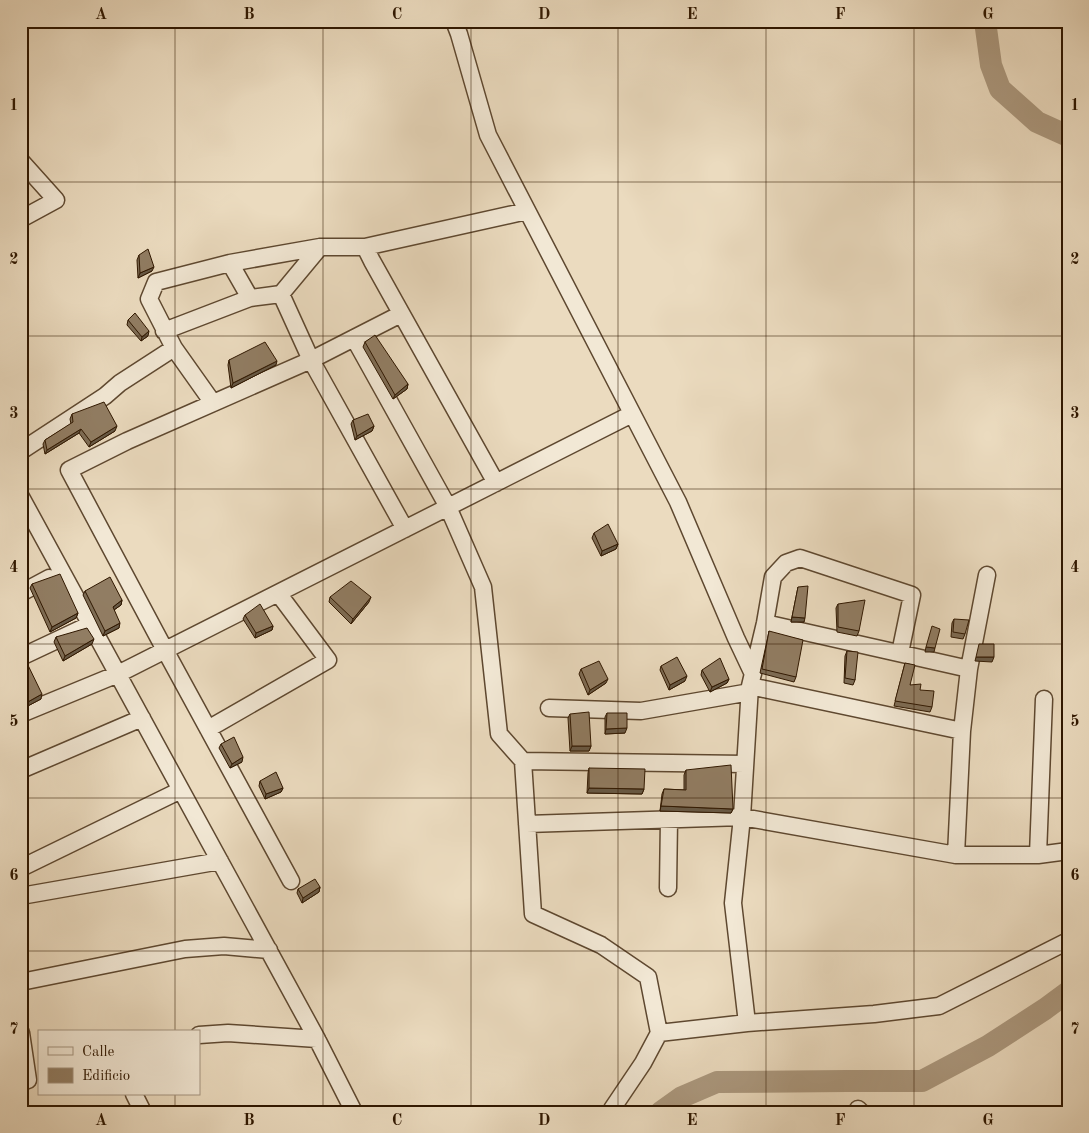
<svg xmlns="http://www.w3.org/2000/svg" width="1089" height="1133" viewBox="0 0 1089 1133" font-family="'Old Standard TT',serif">
<rect width="100%" height="100%" fill="#ebdbbf"/>
<filter id="stains"><feTurbulence type="fractalNoise" baseFrequency=".004" numOctaves="4"/><feColorMatrix values="0 0 0 0 .2 0 0 0 0 .09 0 0 0 0 .02 0 0 0 .5 -.17"/></filter>
<radialGradient id="worn" r=".72"><stop offset=".6" stop-color="#630" stop-opacity="0"/><stop offset="1" stop-color="#630" stop-opacity=".3"/></radialGradient>
<g fill="none" stroke-linecap="round" stroke-linejoin="round">
<path stroke="#ab987e" stroke-width="22" d="M 985,21 L 991,65 L 1000,89 L 1037,122 L 1068,136
M 661,1112 L 682,1097 L 717,1082 L 847,1081 L 922,1081 L 988,1046 L 1045,1009 L 1068,992"/>
<defs>
<path id="minor" d="M 454,21 L 459,34 L 488,135 L 678,502 L 736,638 L 753,674
M 21,161 L 56,200 L 21,219
M 365,247 L 527,211
M 230,263 L 250,298
M 281,294 L 320,247
M 164,331 L 250,298 L 281,294 L 311,360 L 405,529
M 354,338 L 448,507 L 483,587 L 499,734 L 523,761
M 213,403 L 174,348 L 149,299 L 156,282 L 230,263 L 320,247 L 365,247 L 372,261 L 496,483
M 21,451 L 105,396 L 120,383 L 174,348
M 21,497 L 317,1039 L 354,1112
M 21,593 L 49,578
M 765,623 L 969,669
M 21,657 L 91,624
M 750,686 L 962,731
M 549,708 L 641,711 L 750,692
M 21,714 L 118,674 L 632,414
M 208,729 L 328,660 L 278,593
M 21,770 L 142,718
M 527,824 L 742,817 L 956,855 L 1038,855 L 1068,851
M 956,855 L 962,731 L 969,669 L 987,575
M 1038,855 L 1044,699
M 21,868 L 181,790
M 291,881 L 165,650 L 69,470 L 127,441 L 311,360 L 401,314
M 668,888 L 669,819
M 21,896 L 220,861
M 21,982 L 185,949 L 224,946 L 269,950
M 747,1023 L 733,903 L 742,817 L 750,686 L 765,623 L 773,577 L 786,563 L 800,558 L 912,595 L 900,653
M 21,1033 L 28,1080
M 659,1033 L 648,977 L 601,945 L 533,914 L 523,761 L 745,764
M 199,1035 L 228,1033 L 317,1039
M 134,1094 L 143,1112
M 858,1109 L 861,1112
M 612,1112 L 612,1109 L 643,1063 L 659,1033 L 747,1023 L 874,1014 L 939,1006 L 1068,941"/>
</defs>
<use href="#minor" stroke="#5e4830" stroke-width="19"/>
<use href="#minor" stroke="#f2e8d5" stroke-width="16"/>
</g>
<path fill="#7d6c55" stroke="#2f1700" d="M 139,255 L 152,271 L 138,278 L 137,260 Z
M 128,320 L 148,336 L 141,341 L 127,325 Z
M 365,342 L 408,384 L 407,389 L 393,399 L 363,347 Z
M 229,360 L 276,365 L 231,388 L 228,365 Z
M 72,414 L 115,431 L 89,447 L 79,433 L 45,454 L 43,444 L 45,440 L 71,424 L 70,419 Z
M 353,420 L 374,426 L 372,431 L 355,440 L 351,424 Z
M 594,533 L 618,544 L 616,549 L 601,556 L 592,538 Z
M 32,584 L 78,613 L 76,618 L 50,632 L 30,588 Z
M 798,587 L 804,622 L 791,622 Z
M 85,591 L 122,600 L 121,605 L 114,610 L 119,628 L 103,636 L 83,595 Z
M 330,597 L 369,602 L 351,624 L 329,602 Z
M 838,604 L 859,631 L 857,636 L 837,632 L 836,608 Z
M 245,615 L 273,626 L 272,630 L 255,638 L 243,619 Z
M 954,619 L 965,634 L 963,639 L 951,637 L 952,623 Z
M 769,631 L 796,677 L 794,682 L 760,673 L 768,636 Z
M 56,637 L 92,644 L 63,661 L 54,642 Z
M 847,651 L 855,680 L 853,685 L 844,683 L 845,656 Z
M 21,658 L 41,699 L 24,708 L 21,702 Z
M 905,663 L 910,685 L 932,707 L 930,712 L 894,706 Z
M 661,666 L 685,681 L 669,690 L 660,670 Z
M 581,669 L 606,683 L 588,695 L 579,674 Z
M 702,670 L 729,679 L 727,683 L 710,692 L 701,675 Z
M 607,713 L 625,733 L 605,734 L 605,717 Z
M 570,714 L 591,746 L 589,751 L 570,751 L 568,718 Z
M 221,744 L 242,762 L 230,768 L 219,748 Z
M 589,768 L 644,789 L 642,794 L 587,793 L 588,773 Z
M 686,770 L 733,809 L 731,813 L 660,811 L 662,794 L 664,789 L 684,790 L 684,775 Z
M 260,781 L 283,788 L 281,792 L 265,799 L 259,786 Z
M 320,887 L 319,892 L 302,903 L 297,893 L 298,889 Z"/>
<path fill="#665845" stroke="#2f1700" d="M 154,267 L 152,271 L 138,278 L 140,273 Z
M 149,331 L 148,336 L 141,341 L 142,337 Z
M 277,361 L 276,365 L 231,388 L 233,383 Z
M 408,384 L 407,389 L 393,399 L 395,395 Z
M 25,418 L 23,422 L 21,423 L 21,419 Z
M 117,426 L 115,431 L 89,447 L 91,442 Z
M 374,426 L 372,431 L 355,440 L 357,436 Z
M 81,429 L 79,433 L 45,454 L 47,450 Z
M 618,544 L 616,549 L 601,556 L 602,551 Z
M 371,597 L 369,602 L 351,624 L 353,619 Z
M 122,600 L 121,605 L 111,612 L 113,607 Z
M 78,613 L 76,618 L 50,632 L 52,627 Z
M 792,617 L 805,618 L 804,622 L 791,622 Z
M 120,623 L 119,628 L 103,636 L 105,631 Z
M 273,626 L 272,630 L 255,638 L 256,633 Z
M 94,639 L 92,644 L 63,661 L 65,656 Z
M 926,647 L 935,648 L 934,652 L 925,652 Z
M 976,657 L 994,657 L 992,662 L 975,661 Z
M 687,676 L 685,681 L 669,690 L 670,685 Z
M 608,679 L 606,683 L 588,695 L 590,690 Z
M 729,679 L 727,683 L 710,692 L 712,687 Z
M 42,694 L 41,699 L 24,708 L 26,703 Z
M 627,728 L 625,733 L 605,734 L 606,729 Z
M 572,746 L 591,746 L 589,751 L 570,751 Z
M 243,757 L 242,762 L 230,768 L 232,764 Z
M 283,788 L 281,792 L 265,799 L 266,794 Z
M 589,788 L 644,789 L 642,794 L 587,793 Z
M 661,806 L 733,809 L 731,813 L 660,811 Z
M 320,887 L 319,892 L 302,903 L 303,898 Z"/>
<path fill="#917d63" stroke="#2f1700" d="M 148,249 L 154,267 L 140,273 L 139,255 Z
M 135,313 L 149,331 L 142,337 L 128,320 Z
M 375,335 L 408,384 L 395,395 L 365,342 Z
M 265,342 L 277,361 L 233,383 L 229,360 Z
M 104,402 L 117,426 L 91,442 L 81,429 L 47,450 L 45,440 L 73,422 L 72,414 Z
M 21,410 L 25,418 L 21,419 Z
M 368,414 L 374,426 L 357,436 L 353,420 Z
M 608,524 L 618,544 L 602,551 L 594,533 Z
M 60,574 L 78,613 L 52,627 L 32,584 Z
M 110,577 L 122,600 L 113,607 L 120,623 L 105,631 L 85,591 Z
M 351,581 L 371,597 L 353,619 L 330,597 Z
M 808,586 L 805,618 L 792,617 L 798,587 Z
M 865,600 L 859,631 L 838,627 L 838,604 Z
M 260,604 L 273,626 L 256,633 L 245,615 Z
M 954,619 L 969,620 L 965,634 L 953,632 Z
M 932,626 L 940,629 L 935,648 L 926,647 Z
M 87,628 L 94,639 L 65,656 L 56,637 Z
M 769,631 L 803,640 L 796,677 L 762,669 Z
M 979,644 L 994,644 L 994,657 L 976,657 Z
M 847,651 L 858,652 L 855,680 L 845,678 Z
M 24,657 L 42,694 L 26,703 L 21,694 L 21,658 Z
M 677,657 L 687,676 L 670,685 L 661,666 Z
M 720,658 L 729,679 L 712,687 L 702,670 Z
M 599,661 L 608,679 L 590,690 L 581,669 Z
M 905,663 L 915,665 L 910,685 L 921,684 L 920,690 L 934,691 L 932,707 L 895,701 Z
M 589,712 L 591,746 L 572,746 L 570,714 Z
M 607,713 L 627,713 L 627,728 L 606,729 Z
M 234,737 L 243,757 L 232,764 L 221,744 Z
M 731,765 L 733,809 L 661,806 L 664,789 L 686,790 L 686,770 Z
M 589,768 L 645,769 L 644,789 L 589,788 Z
M 276,772 L 283,788 L 266,794 L 260,781 Z
M 315,879 L 320,887 L 303,898 L 298,889 Z"/>
<path fill="none" stroke="#2f1700" stroke-width="1" stroke-opacity="0.55" d="M 175,21 L 175,1032M 323,21 L 323,1112M 471,21 L 471,1112M 618,21 L 618,1112M 766,21 L 766,1112M 914,21 L 914,1112M 21,182 L 1068,182M 21,336 L 1068,336M 21,489 L 1068,489M 21,644 L 1068,644M 21,798 L 1068,798M 21,951 L 1068,951M 175,1094 L 175,1112"/>
<rect width="1089" height="1133" fill="none" stroke="#ebdbbf" stroke-width="55"/>
<rect x="38" y="1030" width="162" height="65" fill="#f2e8d5" stroke="#a49480"/>
<rect x="48" y="1047" width="25" height="8" fill="#f2e8d5" stroke="#a49480"/>
<text x="82" y="1056" font-size="15" fill="#2f1700">Calle</text>
<rect x="48" y="1068" width="25" height="15" fill="#917d63" stroke="#a49480"/>
<text x="82" y="1080" font-size="15" fill="#2f1700">Edificio</text>
<rect x="28" y="28" width="1034" height="1078" fill="none" stroke="#2f1700" stroke-width="2"/>
<g font-size="16" text-anchor="middle" font-weight="bold" fill="#2f1700">
<text x="101" y="19">A</text>
<text x="249" y="19">B</text>
<text x="397" y="19">C</text>
<text x="544" y="19">D</text>
<text x="692" y="19">E</text>
<text x="840" y="19">F</text>
<text x="988" y="19">G</text>
<text x="14" y="110">1</text>
<text x="1075" y="110">1</text>
<text x="14" y="264">2</text>
<text x="1075" y="264">2</text>
<text x="14" y="418">3</text>
<text x="1075" y="418">3</text>
<text x="14" y="572">4</text>
<text x="1075" y="572">4</text>
<text x="14" y="726">5</text>
<text x="1075" y="726">5</text>
<text x="14" y="880">6</text>
<text x="1075" y="880">6</text>
<text x="14" y="1034">7</text>
<text x="1075" y="1034">7</text>
<text x="101" y="1125">A</text>
<text x="249" y="1125">B</text>
<text x="397" y="1125">C</text>
<text x="544" y="1125">D</text>
<text x="692" y="1125">E</text>
<text x="840" y="1125">F</text>
<text x="988" y="1125">G</text>
</g>
<rect width="100%" height="100%" filter="url(#stains)"/>
<rect width="100%" height="100%" fill="url(#worn)"/>
</svg>
